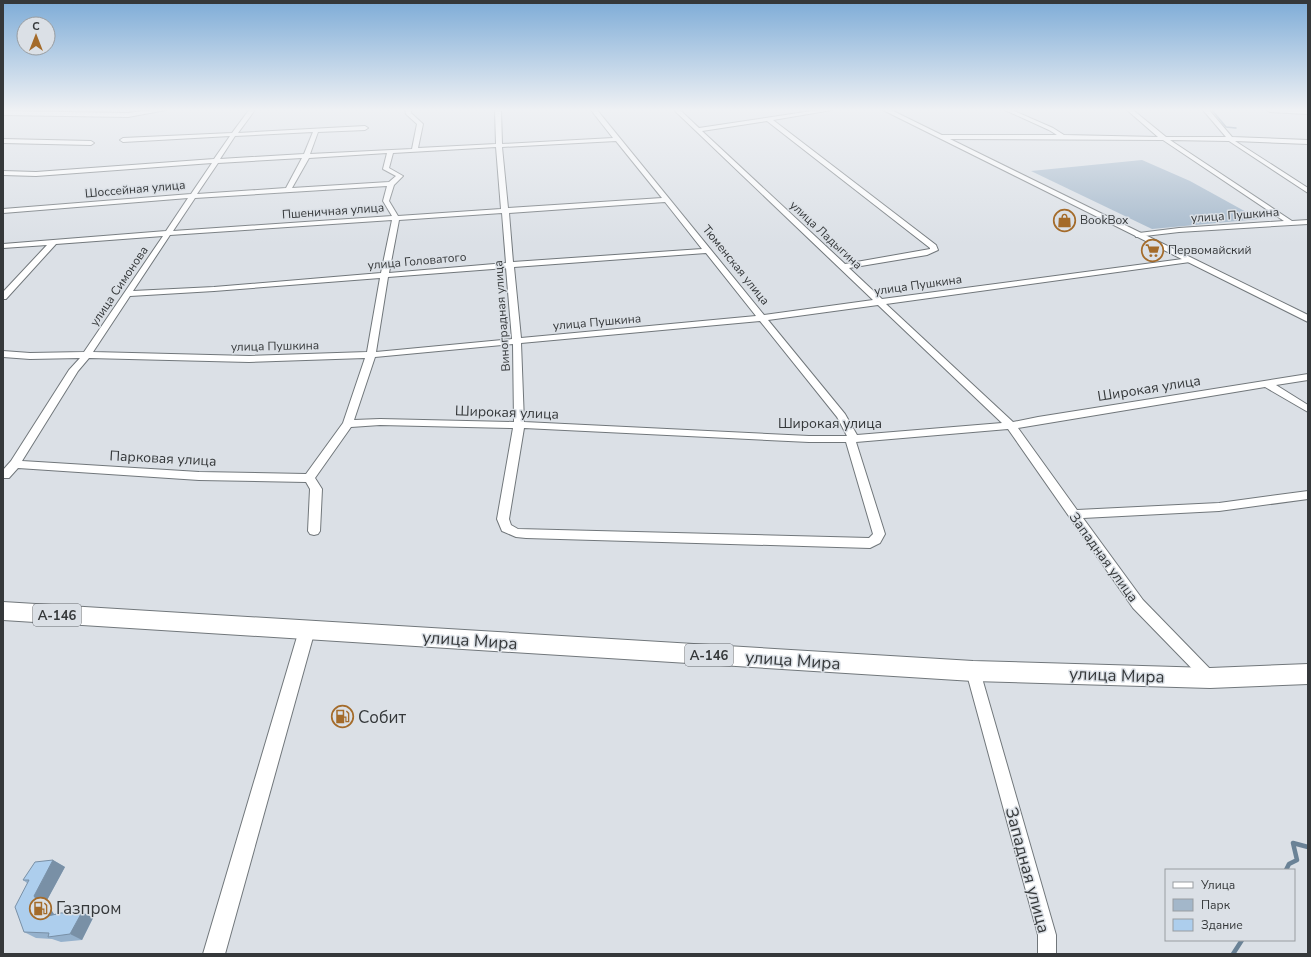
<svg xmlns="http://www.w3.org/2000/svg" width="1311" height="957" viewBox="0 0 1311 957" font-family="'Nunito Sans',sans-serif">
<rect width="100%" height="100%" fill="#dbe0e6"/>
<path fill="#a3b7ca" d="M 1142,160 L 1190,181 L 1259,219 L 1152,229 L 1031,171 Z"/>
<g fill="none" stroke-linecap="round" stroke-linejoin="round">
<path stroke="#6a8296" stroke-width="1.5" d="M 1212,110 L 1226,127 L 1236,128"/>
<path stroke="#6a8296" stroke-width="4.5" d="M 1286,870 L 1289,864 L 1297,860 L 1293,843 L 1308,847
M 1233,954 L 1242,940"/>
<defs>
<path id="minor" d="M 152,110 L 166,110 L 128,117 L 3,115 L 3,111 L 128,113 Z
M 249,110 L 255,110 L 238,133 L 365,126 L 368,128 L 365,130 L 318,132 L 310,154 L 412,149 L 417,124 L 406,114 L 405,110 L 411,110 L 411,113 L 423,124 L 418,148 L 496,144 L 495,110 L 501,110 L 502,144 L 613,138 L 591,110 L 597,110 L 764,315 L 873,300 L 674,110 L 680,110 L 699,128 L 818,110 L 832,110 L 773,120 L 936,245 L 938,250 L 927,255 L 849,268 L 882,299 L 1190,258 L 1194,260 L 1190,262 L 886,304 L 1013,422 L 1038,417 L 1308,374 L 1308,380 L 1276,385 L 1308,405 L 1308,412 L 1265,387 L 1018,428 L 1077,510 L 1219,503 L 1308,491 L 1308,499 L 1219,511 L 1083,518 L 1143,600 L 1215,674 L 1217,678 L 1215,682 L 1210,684 L 1205,682 L 1133,608 L 1008,429 L 856,442 L 885,534 L 880,543 L 870,548 L 526,538 L 516,537 L 502,531 L 497,519 L 513,428 L 380,425 L 351,427 L 315,478 L 322,489 L 320,531 L 318,534 L 314,535 L 310,534 L 308,531 L 310,489 L 306,482 L 199,480 L 18,468 L 9,478 L 3,478 L 3,470 L 11,461 L 69,370 L 80,358 L 30,359 L 3,357 L 3,351 L 30,353 L 84,352 L 163,236 L 56,244 L 6,299 L 3,299 L 3,292 L 47,245 L 3,248 L 3,244 L 166,231 L 188,198 L 3,213 L 3,209 L 191,194 L 212,163 L 36,176 L 3,175 L 3,171 L 36,172 L 214,159 L 230,136 L 123,142 L 120,140 L 123,138 L 232,133 ZM 767,121 L 930,248 L 930,249 L 845,264 L 702,131 ZM 313,132 L 304,154 L 220,159 L 235,136 ZM 616,141 L 662,198 L 508,208 L 502,147 ZM 496,147 L 501,209 L 398,216 L 389,201 L 394,185 L 403,176 L 389,168 L 393,153 ZM 387,153 L 383,169 L 396,176 L 389,182 L 292,188 L 309,158 ZM 302,158 L 286,188 L 197,194 L 218,163 ZM 387,186 L 383,201 L 392,216 L 173,231 L 195,198 ZM 665,202 L 702,249 L 513,262 L 509,213 ZM 502,213 L 506,263 L 389,273 L 399,220 ZM 392,220 L 381,273 L 214,287 L 133,291 L 170,235 ZM 706,253 L 756,316 L 521,338 L 514,267 ZM 506,268 L 512,339 L 376,352 L 388,277 ZM 380,278 L 367,352 L 249,356 L 93,352 L 130,296 L 214,291 ZM 878,305 L 1002,423 L 857,435 L 845,414 L 768,320 ZM 760,321 L 837,417 L 847,436 L 809,436 L 524,422 L 521,343 ZM 513,344 L 514,422 L 380,419 L 354,420 L 375,357 ZM 89,358 L 249,362 L 365,358 L 343,423 L 306,474 L 199,472 L 22,461 L 78,371 ZM 524,428 L 809,442 L 846,442 L 873,534 L 869,538 L 518,529 L 511,525 L 509,519 Z
M 1005,110 L 1012,110 L 1053,128 L 1064,135 L 1158,137 L 1127,110 L 1133,110 L 1166,137 L 1226,137 L 1203,110 L 1209,110 L 1232,137 L 1308,140 L 1308,144 L 1235,141 L 1308,188 L 1308,193 L 1229,141 L 1170,140 L 1292,221 L 1308,220 L 1308,224 L 1179,232 L 1136,237 L 1135,235 L 1139,233 L 1179,228 L 1284,221 L 1163,140 L 942,139 L 939,137 L 942,135 L 1057,135 L 1049,130 Z
M 1267,110 L 1308,110 L 1308,114 L 1270,112 Z
M 3,139 L 91,141 L 94,143 L 91,145 L 3,143 Z
M 973,665 L 978,667 L 980,671 L 1056,935 L 1056,954 L 1038,954 L 1038,935 L 966,671 L 968,667 Z"/>
<path id="tertiary" d="M 883,110 L 891,110 L 1308,315 L 1308,322 Z
M 307,623 L 313,625 L 315,630 L 225,954 L 203,954 L 299,630 L 301,625 Z"/>
<path id="trunk" d="M 3,602 L 973,661 L 1210,668 L 1308,664 L 1308,684 L 1210,688 L 973,681 L 3,620 Z"/>
</defs>
<use href="#minor" stroke="#71777b" stroke-width="2"/>
<use href="#tertiary" stroke="#71777b" stroke-width="2"/>
<use href="#trunk" stroke="#71777b" stroke-width="2"/>
<use href="#minor" fill="#fff" fill-rule="evenodd"/>
<use href="#tertiary" fill="#fff" fill-rule="evenodd"/>
<use href="#trunk" fill="#fff" fill-rule="evenodd"/>
</g>
<path fill="#95b1cc" d="M 53,860 L 65,867 L 46,902 L 54,914 L 82,912 L 93,918 L 82,940 L 61,942 L 52,939 L 36,938 L 24,932 L 27,883 L 23,880 Z"/>
<path fill="#7990a6" d="M 53,860 L 65,867 L 46,902 L 59,922 L 48,916 L 34,896 Z
M 82,912 L 93,918 L 82,940 L 70,934 Z"/>
<path fill="#adceed" stroke="#7990a6" d="M 53,860 L 34,896 L 48,916 L 61,913 L 82,912 L 70,934 L 48,937 L 49,933 L 24,932 L 15,907 L 29,880 L 23,880 L 35,862 Z"/>
<linearGradient id="sky" x2="0" y2="1"><stop stop-color="#7eacd7"/><stop offset="0.45" stop-color="#eff1f4"/><stop offset="1" stop-color="#eff1f4" stop-opacity="0"/></linearGradient>
<rect width="1311" height="244" fill="url(#sky)"/>
<defs>
<symbol id="shop-ring" viewBox="-11 -11 22 22"><circle r="9.5" fill="#dbe0e6" stroke="#a46b2a" stroke-width="1.5"/><path d="M-5-2.5h2.3a2.7 3.5 0 0 1 5.4 0H5L5.5 6h-11ZM-1.5-2.5h3a1.5 2.3 0 0 0-3 0Z" fill="#a46b2a"/></symbol>
<symbol id="supermarket-ring" viewBox="-11 -11 22 22"><circle r="9.5" fill="#dbe0e6" stroke="#a46b2a" stroke-width="1.5"/><path d="M-6-5.5h2.5l.6 2H6L4.5 2H-2.5L-4.4-4H-6ZM-1.5 3.2a1.3 1.3 0 1 0 .1 0ZM3 3.2a1.3 1.3 0 1 0 .1 0Z" fill="#a46b2a"/></symbol>
<symbol id="fuel-ring" viewBox="-11 -11 22 22"><circle r="9.5" fill="#dbe0e6" stroke="#a46b2a" stroke-width="1.5"/><path d="M-5.5-6h7V0h2V4h1.3V-2.5L3-4.5l.8-.8L6-3V5H2.5V1h-1V6h-7ZM-4.2-4.7v3.2H.2V-4.7Z" fill="#a46b2a"/></symbol>
</defs>
<g fill-rule="evenodd">
<use href="#shop-ring" x="1052" y="208" width="25" height="25"/>
<use href="#supermarket-ring" x="1140" y="238" width="25" height="25"/>
<use href="#fuel-ring" x="330" y="704" width="25" height="25"/>
<use href="#fuel-ring" x="28" y="896" width="25" height="25"/>
</g>
<g text-anchor="middle" stroke-width="3" stroke-linejoin="round" paint-order="stroke">
<g font-size="12" fill="#35383a" stroke="#dbe0e6">
<text transform="translate(135 189) rotate(-5)" y="4">Шоссейная улица</text>
<text transform="translate(333 211) rotate(-4)" y="4">Пшеничная улица</text>
<text transform="translate(1235 215) rotate(-4)" y="4">улица Пушкина</text>
<text transform="translate(826 235) rotate(43)" y="4">улица Ладыгина</text>
<text transform="translate(417 261) rotate(-5)" y="4">улица Головатого</text>
<text transform="translate(736 265) rotate(51)" y="4">Тюменская улица</text>
<text transform="translate(918 285) rotate(-8)" y="4">улица Пушкина</text>
<text transform="translate(119 286) rotate(-56)" y="4">улица Симонова</text>
<text transform="translate(502 316) rotate(-94)" y="4">Виноградная улица</text>
<text transform="translate(597 322) rotate(-5)" y="4">улица Пушкина</text>
<text transform="translate(275 346) rotate(-1)" y="4">улица Пушкина</text>
</g>
<g font-size="12" fill="#35383a" stroke="#dbe0e6" text-anchor="start">
<text x="1080" y="224">BookBox</text>
<text x="1168" y="254">Первомайский</text>
</g>
<g fill="#dbe0e6" stroke="#676a6e" stroke-width="1">
<rect x="33" y="604" width="48" height="22" rx="3"/>
<rect x="685" y="644" width="48" height="22" rx="3"/>
</g>
<g font-size="13" font-weight="bold" fill="#35383a">
<text x="57" y="620">А-146</text>
<text x="709" y="660">А-146</text>
</g>
<g font-size="14" fill="#35383a" stroke="#dbe0e6">
<text transform="translate(1149 388) rotate(-9)" y="5">Широкая улица</text>
<text transform="translate(507 412) rotate(2)" y="5">Широкая улица</text>
<text x="830" y="428">Широкая улица</text>
<text transform="translate(163 458) rotate(3)" y="5">Парковая улица</text>
<text transform="translate(1104 557) rotate(54)" y="5">Западная улица</text>
</g>
<g font-size="17" fill="#35383a" stroke="#dbe0e6">
<text transform="translate(470 640) rotate(4)" y="6">улица Мира</text>
<text transform="translate(793 660) rotate(4)" y="6">улица Мира</text>
<text transform="translate(1117 675) rotate(2)" y="6">улица Мира</text>
<text transform="translate(1028 870) rotate(75)" y="6">Западная улица</text>
</g>
<g font-size="17" fill="#35383a" stroke="#dbe0e6" text-anchor="start">
<text x="358" y="723">Собит</text>
<text x="56" y="914">Газпром</text>
</g>
</g>
<rect width="1311" height="957" fill="none" stroke="#35383a" stroke-width="8"/>
<rect x="1165" y="869" width="130" height="72" fill="#dbe0e6" stroke="#999da1"/>
<rect x="1173" y="882" width="20" height="6" fill="#ffffff" stroke="#999da1"/>
<text x="1201" y="889" font-size="12" fill="#35383a">Улица</text>
<rect x="1173" y="899" width="20" height="12" fill="#a3b7ca" stroke="#999da1"/>
<text x="1201" y="909" font-size="12" fill="#35383a">Парк</text>
<rect x="1173" y="919" width="20" height="12" fill="#adceed" stroke="#999da1"/>
<text x="1201" y="929" font-size="12" fill="#35383a">Здание</text>
<g transform="translate(36 36)"><circle r="19" fill="#dbe0e6" stroke="#999da1"/>
<path d="M0-3L7 15L0 10L-7 15Z" fill="#a46b2a"/>
<text y="-6" font-size="11" font-weight="bold" text-anchor="middle" fill="#35383a">С</text>
</g>
</svg>
